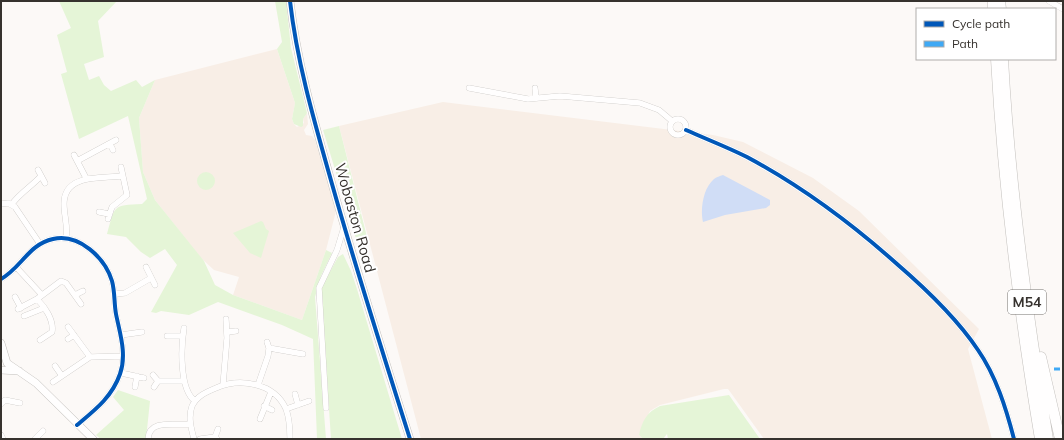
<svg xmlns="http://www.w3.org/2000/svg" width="1064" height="440" viewBox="0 0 1064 440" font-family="Mulish,sans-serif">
<rect width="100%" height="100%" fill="#fcf9f7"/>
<path fill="#f8eee6" d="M 277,49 L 295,103 L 292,119 L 294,124 L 297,127 L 304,123 L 303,119 L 307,113 L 308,124 L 304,130 L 306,135 L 312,136 L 315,140 L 336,211 L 326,250 L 302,320 L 233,295 L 239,277 L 214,270 L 201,258 L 155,200 L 143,172 L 139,118 L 155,80 Z
M 443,102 L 713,135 L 743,142 L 813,178 L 859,211 L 979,329 L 968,349 L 992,439 L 764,439 L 731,393 L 728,389 L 724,389 L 660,405 L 650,411 L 639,435 L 643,439 L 421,439 L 339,126 Z"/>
<path fill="#e5f5d7" d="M 59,1 L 117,1 L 98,21 L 104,57 L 84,64 L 89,80 L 99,76 L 104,85 L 111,91 L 136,80 L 142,87 L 155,80 L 139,118 L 143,172 L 155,200 L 204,261 L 215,285 L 233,295 L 302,320 L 326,250 L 332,253 L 321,276 L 315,297 L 326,439 L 317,439 L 313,339 L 282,325 L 218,302 L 189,315 L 161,311 L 156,313 L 151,312 L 177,265 L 165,249 L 150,258 L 141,252 L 126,237 L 107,234 C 115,206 112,205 142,204 L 147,199 L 128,116 L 79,139 L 61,74 L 67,72 L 57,35 L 71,28 Z
M 275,1 L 286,1 L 291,48 L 307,113 L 303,119 L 303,126 L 301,127 L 294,124 L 292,119 L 295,103 L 277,49 L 282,42 Z
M 339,126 L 367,237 L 357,242 L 323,130 Z
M197 181a9 9 0 1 1 18 0a9 9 0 1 1-18 0Z
M 261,221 L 263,222 L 266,229 L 269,231 L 261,258 L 250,253 L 233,233 Z
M 343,254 L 351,271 L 357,289 L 402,439 L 331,439 L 321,288 L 338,257 Z
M 118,390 L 150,401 L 146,439 L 101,439 L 96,435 L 124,410 L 113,397 Z
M 729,395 L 760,439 L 668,439 L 667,434 L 663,439 L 643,439 L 639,435 C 642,421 647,412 660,406 Z"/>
<path fill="#d0ddf6" d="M 723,175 L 770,200 L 770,205 L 766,208 L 725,215 L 703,222 C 700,210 703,188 714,179 C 716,177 720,176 723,175 Z"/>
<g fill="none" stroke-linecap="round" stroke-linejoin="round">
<defs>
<path id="street" d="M 1049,1 L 1063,9
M 469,88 L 528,99 L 560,96 L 640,103 L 659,110 L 672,121
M 535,88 L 536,98
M670 127a8 8 0 1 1 16 0a8 8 0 1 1-16 0Z
M 686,130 C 706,139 727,147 747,157 C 801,186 851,223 897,264 C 926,289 956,317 978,350 C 996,376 1006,408 1014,439
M 110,144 L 113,150
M 74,155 L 86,178
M 77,161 L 116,140
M 38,170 L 45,183
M 1,204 L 8,203 L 15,207 L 40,244
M 12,204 C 20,193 32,186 41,176
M 99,212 L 109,214
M 108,219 L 112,207 L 127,195 L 121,167
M 66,238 C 68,225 64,216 64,204 C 64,173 102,179 122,176
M 146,267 L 155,285
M 17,268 L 42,295
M 1,279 C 21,268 29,244 53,239 C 79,233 105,258 112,281 C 115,292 114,303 116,314 C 120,334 127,354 120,374 C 112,397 95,410 77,425
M 115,294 L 125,293 L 151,278
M 75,295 L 83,291
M 15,297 L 21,308
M 37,299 C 45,307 54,320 52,332 L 40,340
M 18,309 L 37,299 L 61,281 L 66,283 L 81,304
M 24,316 L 44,308
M 68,327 L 90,357
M 184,328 C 181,346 179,389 195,401
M 227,332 L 236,331
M 121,335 L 142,332
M 167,336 L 183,336
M 68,339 L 74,335
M 267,342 L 269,348
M 55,366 L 62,376
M 121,373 L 144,378
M 153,375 L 158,381 L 154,387
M 158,381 L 183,381
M 53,382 L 90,357 L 123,356
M 223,385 L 227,338 L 226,319
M 258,385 L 268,356 L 269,348 L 303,354
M 135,387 L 137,376
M 295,394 L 298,405
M 1,404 L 5,400 L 20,403
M 264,406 L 272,410
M 326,408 L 319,288 L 337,250 L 344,227
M 286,409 L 309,401
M 260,419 L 271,392
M 1,435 L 3,439
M 35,439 L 43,431
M 148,439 C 149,418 176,426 190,424
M 194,439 C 191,428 188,417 192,406 C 197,396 206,392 216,388 C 239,378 274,382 286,409 C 289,417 290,430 290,439
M 200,439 L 215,437
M 217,439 L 215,437 L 218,429"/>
<path id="secondary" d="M 290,1 C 297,63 315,124 332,184 C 356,269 383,354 410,439
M 1,343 L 7,363 L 36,383 L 93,439
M 1,370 L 19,371"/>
<path id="highway" d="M 993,1 L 993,9
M 1000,1 L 1001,9
M 996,59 C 1003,187 1019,313 1040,439
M 1003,59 C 1010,186 1027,313 1048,439
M 1041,357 L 1060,439"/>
</defs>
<use href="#street" stroke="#c3c0bd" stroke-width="6"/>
<use href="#secondary" stroke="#c3c0bd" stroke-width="8"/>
<use href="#highway" stroke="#c3c0bd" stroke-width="11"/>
<use href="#street" stroke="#fffefe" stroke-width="5.5"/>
<use href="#secondary" stroke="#fffefe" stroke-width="7"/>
<use href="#highway" stroke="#fffefe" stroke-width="10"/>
<path stroke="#3fa9f5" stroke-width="3" stroke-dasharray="6 3" stroke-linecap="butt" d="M 1054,369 L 1063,369"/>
<defs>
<path id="cycleway" d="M 290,1 C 297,63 315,124 332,184 C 356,269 383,354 410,439
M 686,130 C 706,139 727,147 747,157 C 801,186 851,223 897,264 C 926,289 956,317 978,350 C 996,376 1006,408 1014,439
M 1,279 C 21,268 29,244 53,239 C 79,233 105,258 112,281 C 115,292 114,303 116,314 C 120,334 127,354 120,374 C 112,397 95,410 77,425"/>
</defs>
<use href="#cycleway" stroke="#fff" stroke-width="6"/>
<use href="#cycleway" stroke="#0057b8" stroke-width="4"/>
</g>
<g text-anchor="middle" stroke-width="4" stroke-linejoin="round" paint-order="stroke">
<rect fill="#fff" stroke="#72706d" stroke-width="1" x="1008" y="290" width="38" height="24" rx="3"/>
<g font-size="14" font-weight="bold" fill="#36322e">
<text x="1027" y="307">M54</text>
</g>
<g font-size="15" fill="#36322e" stroke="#fff">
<text transform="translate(355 218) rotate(74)" y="5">Wobaston Road</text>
</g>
</g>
<rect width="1064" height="440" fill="none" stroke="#36322e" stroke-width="4"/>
<rect x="916" y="8" width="140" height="52" fill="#ffffff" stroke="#afadab"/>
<rect x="924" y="21" width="20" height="6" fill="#0057b8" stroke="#afadab"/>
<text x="952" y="28" font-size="12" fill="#36322e">Cycle path</text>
<rect x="924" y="41" width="20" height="6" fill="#3fa9f5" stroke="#afadab"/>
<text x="952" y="48" font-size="12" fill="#36322e">Path</text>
</svg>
